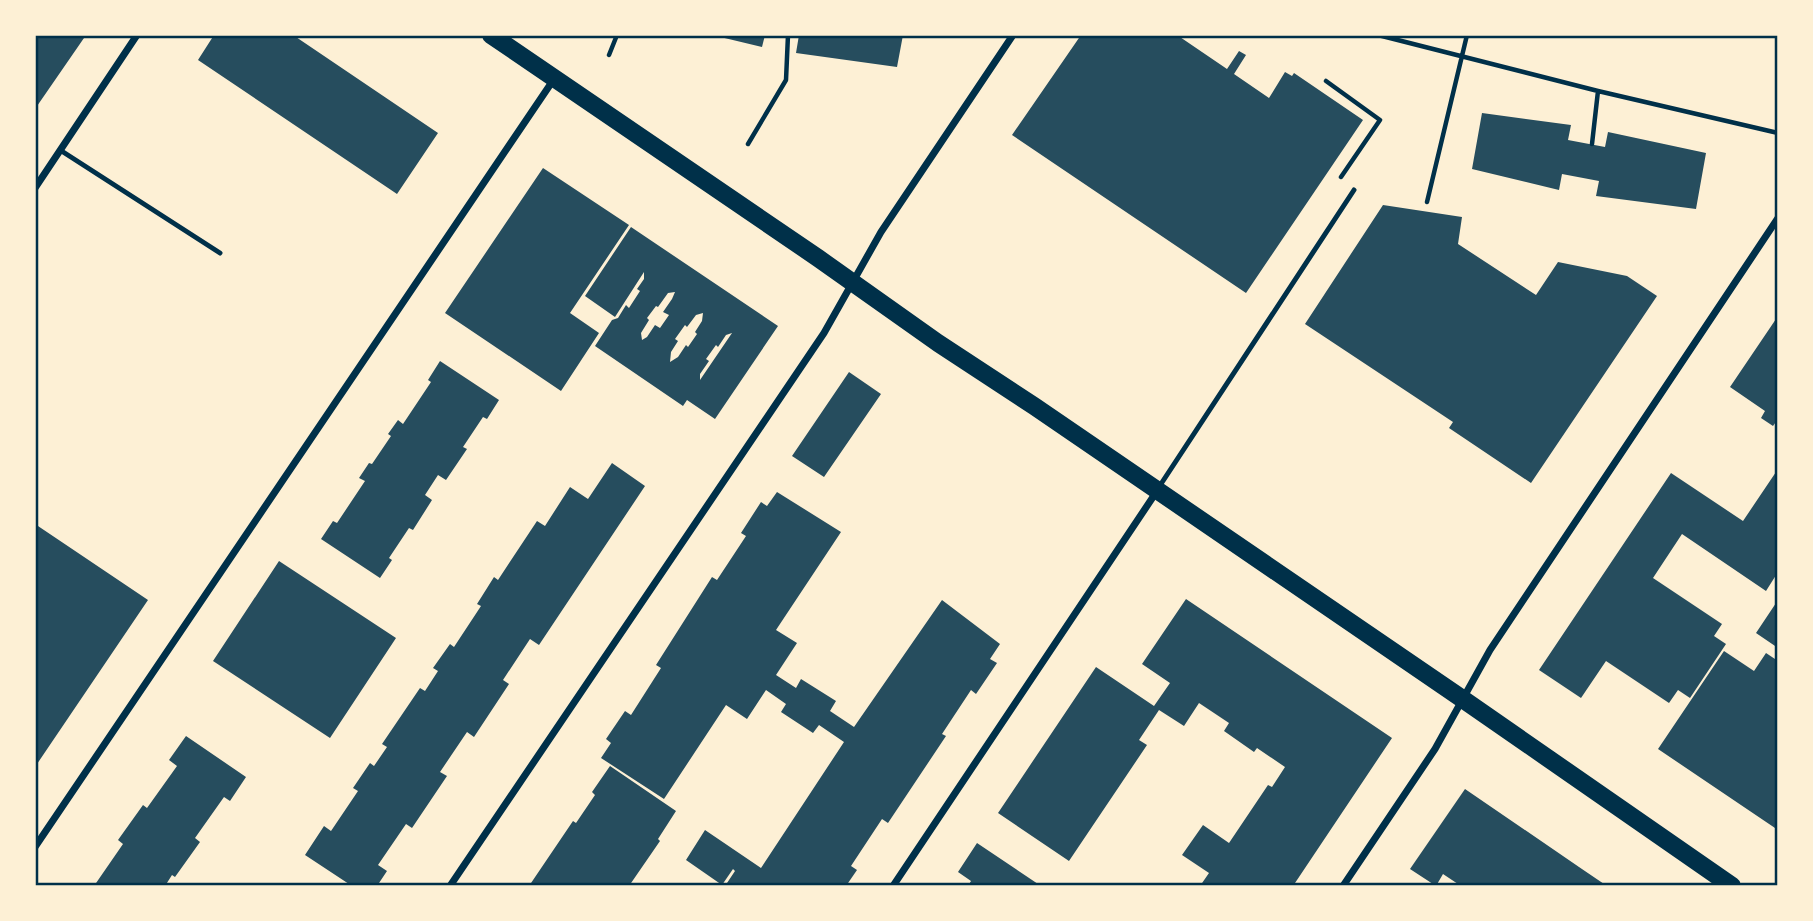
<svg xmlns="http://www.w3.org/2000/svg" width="1813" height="921" viewBox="0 0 1813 921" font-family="'PT Sans Narrow',sans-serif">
<rect width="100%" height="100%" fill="#fdf0d5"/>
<path fill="#264d5e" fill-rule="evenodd" d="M 35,35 L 79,35 L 84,38 L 35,109 Z
M 214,35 L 293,35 L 438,133 L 397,194 L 198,60 Z
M 712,35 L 765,35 L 762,47 Z
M 799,35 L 903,35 L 897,67 L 796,53 Z
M 1081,35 L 1177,35 L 1227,69 L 1239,51 L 1246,55 L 1234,74 L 1269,98 L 1285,72 L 1292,76 L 1294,73 L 1363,120 L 1246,293 L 1012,135 Z
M 1482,113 L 1571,125 L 1568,140 L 1605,147 L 1608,132 L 1706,153 L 1696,209 L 1596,196 L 1599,181 L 1562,174 L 1559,190 L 1472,169 Z
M 543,168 L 629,225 L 570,313 L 599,333 L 561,391 L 445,313 Z
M 1383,205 L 1462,217 L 1458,244 L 1536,295 L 1558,262 L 1627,276 L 1657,296 L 1531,483 L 1449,428 L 1453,422 L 1305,324 Z
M 631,227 L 778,326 L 715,419 L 687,400 L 683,406 L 595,346 L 612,320 L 618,318 L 626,305 L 629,308 L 640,291 L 637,289 L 644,279 L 644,272 L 615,317 L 585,296 ZM 675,292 L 672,299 L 663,312 L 669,315 L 660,328 L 655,325 L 647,337 L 642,340 L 641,333 L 649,320 L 647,318 L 656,306 L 658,307 L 668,293 ZM 703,313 L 702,321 L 695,332 L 697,334 L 688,347 L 686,345 L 678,357 L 670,362 L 671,352 L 678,341 L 675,339 L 685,325 L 687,327 L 696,315 ZM 732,333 L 700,380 L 700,374 L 709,361 L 706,359 L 716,345 L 718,347 L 726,335 Z
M 1778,316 L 1778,419 L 1773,426 L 1761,418 L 1765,411 L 1730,387 Z
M 440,361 L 499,400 L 487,419 L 483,417 L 463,447 L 467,449 L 446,480 L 438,475 L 425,495 L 432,500 L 413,530 L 409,528 L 389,558 L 392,560 L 380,578 L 321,539 L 333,521 L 337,523 L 365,481 L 359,478 L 369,463 L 372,464 L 391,436 L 388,434 L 398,420 L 403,424 L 431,382 L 428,380 Z
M 849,372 L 881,394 L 824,477 L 792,456 Z
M 612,463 L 645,486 L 539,645 L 530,639 L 503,680 L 509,684 L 474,737 L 467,732 L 440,772 L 447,776 L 412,828 L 406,824 L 378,865 L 387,871 L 377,886 L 352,886 L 305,855 L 324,826 L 331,831 L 358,791 L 353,788 L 370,763 L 374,766 L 387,747 L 382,744 L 420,688 L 425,691 L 438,671 L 433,668 L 450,644 L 454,647 L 481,606 L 477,604 L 494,577 L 498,580 L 537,521 L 545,526 L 570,487 L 588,499 Z
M 1778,469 L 1778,572 L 1766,591 L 1682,534 L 1653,578 L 1722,624 L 1714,636 L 1726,644 L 1690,698 L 1678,690 L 1669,703 L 1606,661 L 1581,698 L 1539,670 L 1671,473 L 1743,521 Z
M 777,492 L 841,532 L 776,630 L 797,643 L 776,675 L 796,688 L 801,679 L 836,701 L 830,711 L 854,727 L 942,600 L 1000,644 L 990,659 L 997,663 L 976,694 L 971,690 L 942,734 L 946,736 L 888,823 L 882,819 L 851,866 L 857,870 L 846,886 L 725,886 L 735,871 L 733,869 L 722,885 L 686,860 L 705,830 L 761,868 L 844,742 L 819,725 L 813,733 L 781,712 L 786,704 L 766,690 L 747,719 L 726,705 L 664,799 L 601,758 L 611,743 L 606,739 L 625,711 L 631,715 L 661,668 L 656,665 L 712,577 L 717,580 L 746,536 L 741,533 L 761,502 L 767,506 Z
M 35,524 L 148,600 L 35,767 Z
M 279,561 L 396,638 L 330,738 L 213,661 Z
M 1186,599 L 1392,738 L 1293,886 L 1200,886 L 1209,873 L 1182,855 L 1203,825 L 1229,843 L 1268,785 L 1272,787 L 1285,767 L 1257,748 L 1254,752 L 1224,731 L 1229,723 L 1199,703 L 1184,726 L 1159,710 L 1139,740 L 1147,745 L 1069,861 L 998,813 L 1096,667 L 1154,706 L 1170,683 L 1142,664 Z
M 1778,600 L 1778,648 L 1756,633 Z
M 1724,651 L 1754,671 L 1766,653 L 1778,661 L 1778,824 L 1775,828 L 1658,749 Z
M 186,736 L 246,777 L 230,801 L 224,797 L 195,838 L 200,842 L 175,877 L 172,875 L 165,886 L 94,886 L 123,844 L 118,840 L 143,805 L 147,808 L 177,766 L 169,760 Z
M 610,766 L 676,811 L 658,839 L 660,841 L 629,886 L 529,886 L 573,821 L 576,823 L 595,795 L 592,792 Z
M 1465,789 L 1579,867 L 1607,886 L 1461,886 L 1443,874 L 1436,886 L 1410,869 Z
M 977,843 L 1041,886 L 968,886 L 971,881 L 958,872 Z"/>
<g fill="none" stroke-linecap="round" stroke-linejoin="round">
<path stroke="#003049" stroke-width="4.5" d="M 1378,35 L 1598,91 L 1778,133
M 609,55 L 617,35
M 1326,81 L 1380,120 L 1341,177
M 748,144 L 786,80 L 788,35
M 1592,144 L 1598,91
M 1427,202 L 1467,35"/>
<path stroke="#003049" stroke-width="5" d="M 60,150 L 220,253
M 1159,487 L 1354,190"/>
<path stroke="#003049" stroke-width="7" d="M 35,188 L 137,35
M 35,847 L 554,79
M 450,886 L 824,333 L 881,232 L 1013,35
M 893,886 L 1157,491
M 1343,886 L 1435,749 L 1490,650 L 1778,218"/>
<path stroke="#003049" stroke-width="18" d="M 491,35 L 818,258 L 938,343 L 1034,406 L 1464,700 L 1732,886"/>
</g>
<rect width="1813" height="921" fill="none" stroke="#fdf0d5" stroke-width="74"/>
<rect x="37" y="37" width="1739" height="847" fill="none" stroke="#003049" stroke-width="2.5"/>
</svg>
